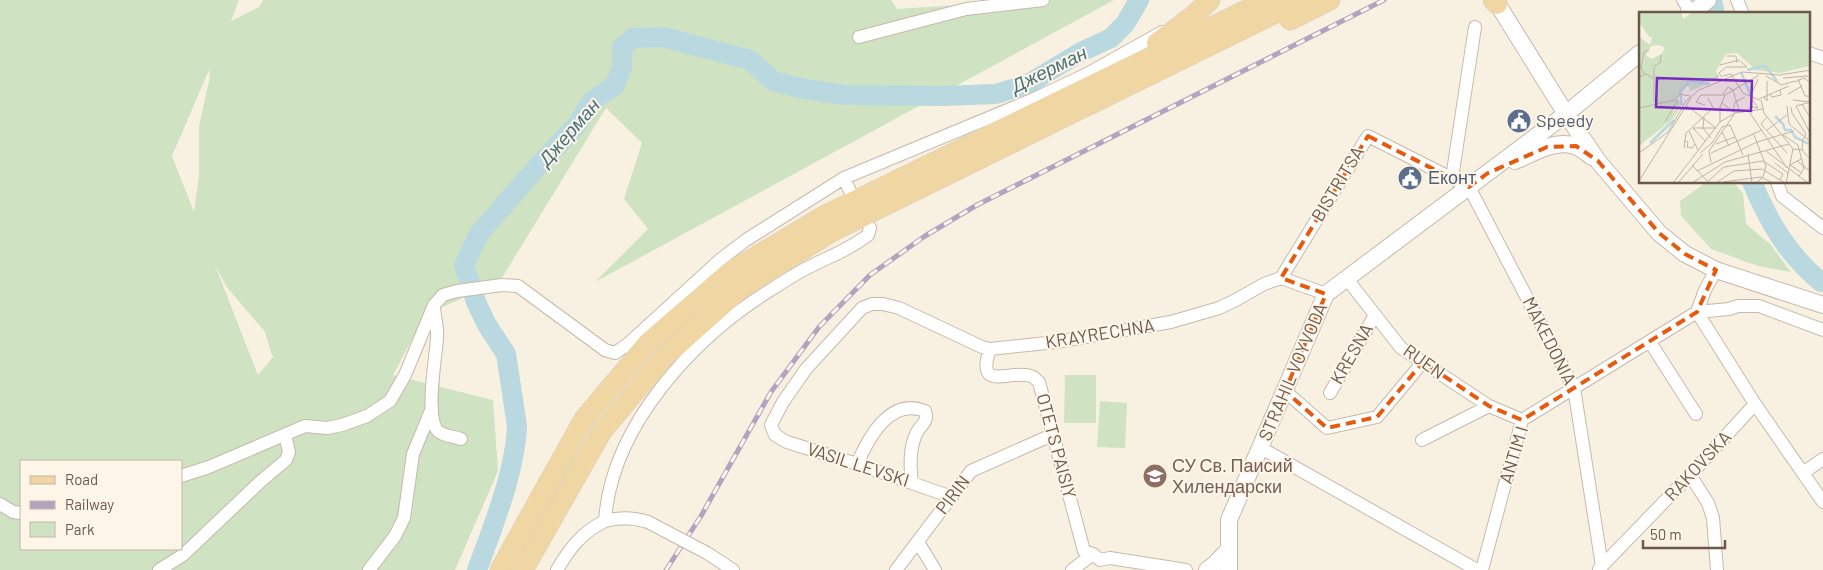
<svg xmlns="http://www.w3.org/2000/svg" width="1823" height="570" viewBox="0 0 1823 570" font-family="Barlow,sans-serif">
<rect width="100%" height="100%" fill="#f8f1e2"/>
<path fill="#cfe3c3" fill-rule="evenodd" d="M 0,0 L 239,0 L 231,21 L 259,7 L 263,0 L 891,0 L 897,9 L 1036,0 L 1114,0 L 595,282 L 648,229 L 624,199 L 642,143 L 606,108 L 500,281 L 425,315 L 393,375 L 493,400 L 498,471 L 455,570 L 0,570 ZM 209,70 L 210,77 L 199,126 L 199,175 L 194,212 L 172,156 ZM 215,265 L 226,286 L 265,332 L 272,356 L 274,356 L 258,375 ZM 21,461 L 181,461 L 181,549 L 21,549 Z
M 1705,183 L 1734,183 L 1743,193 L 1746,224 L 1771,245 L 1791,272 L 1758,266 L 1711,249 L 1681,216 L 1680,201 Z
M 1065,375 L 1096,375 L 1096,423 L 1064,423 Z
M 1100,401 L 1127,403 L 1125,448 L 1097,447 Z"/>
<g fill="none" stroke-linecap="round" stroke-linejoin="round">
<path stroke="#bad8df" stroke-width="20" d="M 1712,0 L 1715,14
M 1752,182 C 1769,222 1787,254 1821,282
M 477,570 C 493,527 515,472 517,426 L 506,354 L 487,325 L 476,302 L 464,265 L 479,234 L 536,168 L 576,126 L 592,101 L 615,85 L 622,67 L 622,47 L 633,38 L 663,37 L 750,60 L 773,81 L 799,88 L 845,95 L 943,96 L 996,94 L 1028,84 L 1081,52 L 1111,38 L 1125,24 L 1139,0"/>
<defs>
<path id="minor" d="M 1683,0 L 1687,6 L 1687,14
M 1737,0 L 1743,14
M 859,37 L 966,9 L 1043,0
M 1809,53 L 1823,58
M 844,178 L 850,191
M 1452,178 L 1475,27
M 1777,182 L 1782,196 L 1823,228
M 1281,278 L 1368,136 L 1469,187 L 1574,388 L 1602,566
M 1347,279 L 1401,348 L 1489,406 L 1522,420
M 434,308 C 435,318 438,328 437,338 C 436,357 424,420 439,432 C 445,436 455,437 461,439
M 1697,312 L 1755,404 L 1823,502
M 1697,312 L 1705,290 L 1716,270
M 1650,342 L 1696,414
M 990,349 C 974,395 1014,367 1033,377 C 1035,378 1037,381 1039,382 L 1084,551 L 1093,554 L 1072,570
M 1285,391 L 1327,428 L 1377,417 L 1423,362
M 1330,393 L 1375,315
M 1422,440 L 1489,406
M 1261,448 L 1477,570
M 857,464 C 868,439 889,397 925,411 C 929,421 921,425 917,432 C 909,448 910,466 912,483
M 1803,473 L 1823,459
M 1690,475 L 1708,503 L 1713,518 L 1717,570
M 181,476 L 209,467 L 305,426 L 327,428 L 342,425 L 367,416 L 390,401 L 405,375 L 434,305 L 443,295 L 457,291 L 502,285 L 518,286 L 605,350 L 615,353 L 628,344 L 721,259 L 746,240 L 844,178 L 1034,99 L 1087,74 L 1162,32
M 952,497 L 857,464 L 787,442 L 775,435 L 771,425 L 783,402 L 806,369 L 862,308 L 872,304 L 883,304 L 899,308 L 982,347 L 990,349 L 1056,342 L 1171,322 L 1219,308 L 1234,301 L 1264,284 L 1281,278 L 1326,294
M 0,504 L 13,512 L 21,513
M 605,521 C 619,517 633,517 648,522
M 918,542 L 935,570
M 707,553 L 733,570
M 1093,554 L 1100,560 L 1110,558 L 1186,570
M 1599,569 L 1690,475 L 1755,404
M 159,570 L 183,555 L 261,481 L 286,460 L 289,452 L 285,435
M 369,570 L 395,536 L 404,518 L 413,454 L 432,408
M 557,570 C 569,549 582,532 605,521 C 611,426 694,337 772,289 C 786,280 800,271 815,264 C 834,255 851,248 868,235 L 870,228
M 896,570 L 971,471 L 1052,435
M 1482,570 L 1522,420 L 1697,312 L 1729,309 L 1738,306 L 1759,306 L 1823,330"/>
<path id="tertiary" d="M 1495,0 L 1566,114 L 1598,161 L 1659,233 L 1685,254 L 1716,270 L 1823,305
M 1691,14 L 1708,0
M 1515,161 C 1534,153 1555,139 1575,146 C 1581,148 1586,153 1592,157
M 1207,570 L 1215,564 L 1229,549
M 1229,570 L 1229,520 L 1326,294 L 1566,114 L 1640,53"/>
<path id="primary" d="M 1493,0 L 1497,4
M 1290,20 L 1330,0
M 1157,43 L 1193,16 L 1210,0
M 500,570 L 584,419 L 649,342 L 730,272 L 822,217 L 1267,0
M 523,570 L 602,431 L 666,355 L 740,289 L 831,232 L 1302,0"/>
</defs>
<use href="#minor" stroke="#c7b9ab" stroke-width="14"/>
<use href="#tertiary" stroke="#c7b9ab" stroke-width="18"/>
<use href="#primary" stroke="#d6d1cd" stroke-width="21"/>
<use href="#minor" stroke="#fff" stroke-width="12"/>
<use href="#tertiary" stroke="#fff" stroke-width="16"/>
<use href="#primary" stroke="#efd6a2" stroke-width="20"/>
<defs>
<path id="rail" d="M 666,570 L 701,516 L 771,392 L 819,327 L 870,275 L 925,236 L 977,205 L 1384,0"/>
</defs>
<use href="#rail" stroke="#b4a3bf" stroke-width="5"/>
<use href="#rail" stroke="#fcf5e8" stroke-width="3" stroke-dasharray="9" stroke-linecap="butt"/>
<defs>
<path id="minor-bridge" d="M 648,522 L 707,553"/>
</defs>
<use href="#minor-bridge" stroke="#c7b9ab" stroke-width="14" stroke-linecap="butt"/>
<use href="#minor-bridge" stroke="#fff" stroke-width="12"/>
</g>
<path fill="none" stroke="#e8590c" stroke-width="4" stroke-dasharray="10 6" stroke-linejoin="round" d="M 1368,136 L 1469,187 L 1488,173 L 1547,147 L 1576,146 L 1598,161 L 1659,233 L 1685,254 L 1716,270 L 1697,312 L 1522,420 L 1489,406 L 1423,362 L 1377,417 L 1327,428 L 1285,391 L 1326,294 L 1281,278 Z"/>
<defs>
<symbol id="civic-disc" viewBox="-11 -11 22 22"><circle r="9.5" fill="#5c6f8a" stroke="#fcf5e8"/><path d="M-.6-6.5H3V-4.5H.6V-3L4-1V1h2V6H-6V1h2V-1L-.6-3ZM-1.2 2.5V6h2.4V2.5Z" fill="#fff"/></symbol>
<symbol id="school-disc" viewBox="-11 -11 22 22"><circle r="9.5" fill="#8d6e63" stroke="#fcf5e8"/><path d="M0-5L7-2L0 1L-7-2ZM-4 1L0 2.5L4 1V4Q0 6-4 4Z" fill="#fff"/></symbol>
</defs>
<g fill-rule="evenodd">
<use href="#civic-disc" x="1505" y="107" width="28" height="28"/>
<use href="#civic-disc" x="1396" y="164" width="28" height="28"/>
<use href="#school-disc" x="1141" y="462" width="28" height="28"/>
</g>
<g text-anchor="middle" stroke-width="4" stroke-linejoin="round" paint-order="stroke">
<g font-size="18" fill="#4e5e75" stroke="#fcf5e8" text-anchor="start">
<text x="1536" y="127">Speedy</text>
<text x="1428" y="184">Еконт</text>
</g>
<g font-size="18" fill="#6c594c" stroke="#fcf5e8">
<text transform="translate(1338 184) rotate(-59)" y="6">BISTRITSA</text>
<text transform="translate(1100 334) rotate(-9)" y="6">KRAYRECHNA</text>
<text transform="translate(1549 341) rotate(63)" y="6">MAKEDONIA</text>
<text transform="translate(1352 354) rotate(-60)" y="6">KRESNA</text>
<text transform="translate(1424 362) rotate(35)" y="6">RUEN</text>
<text transform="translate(1293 372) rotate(-67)" y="6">STRAHIL VOYVODA</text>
<text transform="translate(1056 446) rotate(75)" y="6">OTETS PAISIY</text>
<text transform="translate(1514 455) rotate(-73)" y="6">ANTIM I</text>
<text transform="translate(858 465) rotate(18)" y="6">VASIL LEVSKI</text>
<text transform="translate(1698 466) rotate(-47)" y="6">RAKOVSKA</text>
<text transform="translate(953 495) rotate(-53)" y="6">PIRIN</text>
</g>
<g font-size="18" fill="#785e54" stroke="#fcf5e8" text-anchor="start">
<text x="1172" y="472">СУ Св. Паисий<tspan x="1172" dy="21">Хилендарски</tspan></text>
</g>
<g font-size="19" font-style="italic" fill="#49737d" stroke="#fcf5e8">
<text transform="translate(1049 69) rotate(-26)" y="7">Джерман</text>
<text transform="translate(569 132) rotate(-49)" y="7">Джерман</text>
</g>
</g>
<g transform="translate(1639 12)">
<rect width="171" height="171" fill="#f8f1e2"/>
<path d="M 0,0 L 42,0 L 44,7 L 54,0 L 171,0 L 171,30 L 168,29 L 171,30 L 171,54 L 141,61 L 117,58 L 98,41 L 87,42 L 77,59 L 80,66 L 48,81 L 51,79 L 49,73 L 38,86 L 43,91 L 35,106 L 0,134 L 0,24 L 11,33 L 13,25 L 10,25 L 2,13 L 0,15 ZM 20,33 L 26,36 L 22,42 L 12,47 L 7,43 L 12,34 Z" fill="#cfe3c3" fill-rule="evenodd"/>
<path fill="none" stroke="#bad8df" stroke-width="2.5" d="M 108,58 L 126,54 L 138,69M 102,60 L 112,84M 43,93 L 41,80 L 51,69 L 70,72M 136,104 L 144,112 L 146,118 L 152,118 L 156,125 L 172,133M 11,131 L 35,108"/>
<path fill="none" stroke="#c0b4a6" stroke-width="1" d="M 88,44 L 97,44 L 98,51M 81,53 L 100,48 L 108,55M 5,62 L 2,55 L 5,40 L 10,38M 84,64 L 92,62 L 104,81 L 120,88M 127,64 L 143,73 L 156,69M 0,65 L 7,62 L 14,66M 83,65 L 80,61 L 87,55 L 108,55M 144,66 L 169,64M 159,67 L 166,84 L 172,84M 62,69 L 75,67 L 80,63M 156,70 L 165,66 L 172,71M 113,81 L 119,67M 84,82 L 89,75 L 94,78 L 100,98M 131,82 L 133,85 L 142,83 L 141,78M 149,82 L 163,74M 125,85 L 128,89 L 128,69M 120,87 L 150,74M 122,88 L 125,101 L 151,133 L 154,137 L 163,138M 154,88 L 172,90M 15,90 L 15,54 L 21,51 L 22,43M 172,90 L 157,94 L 172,123M 163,92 L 172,107M 66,93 L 57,90 L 62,83 L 86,83M 48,94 L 77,116M 111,94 L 119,96 L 113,87M 148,94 L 150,112 L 172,130M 152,95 L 153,101 L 167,122 L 165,126M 0,96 L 36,88 L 41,82 L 51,84M 94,98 L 96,90 L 106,85M 111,101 L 148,156M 65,105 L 64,116 L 72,126M 128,105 L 122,112 L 148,141M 26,110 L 39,88M 81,110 L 81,95 L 86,83 L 120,63M 54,116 L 77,116M 54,116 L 66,129M 128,118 L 148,103M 50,119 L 59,138M 83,120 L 90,134M 115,123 L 127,154 L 124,165 L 117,171M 144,123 L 159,133 L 165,157 L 160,164M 164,126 L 163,138 L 172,148M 45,129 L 49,130 L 48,135 L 53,136 L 56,132M 77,132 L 96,125M 45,136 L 47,121 L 74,96 L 69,86M 127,139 L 169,171M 0,141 L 29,120 L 47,89 L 60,78 L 103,60 L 140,63 L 172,58M 61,141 L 73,131 L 83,115 L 91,113 L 104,143M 72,141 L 123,118M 109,142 L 113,171M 162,147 L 151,153 L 163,161M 158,149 L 172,160M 72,150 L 70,139 L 96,101 L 83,91M 136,151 L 150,162M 53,153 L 70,171M 58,159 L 118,130 L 155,119M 0,169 L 52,86M 84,170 L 122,165 L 134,171M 34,171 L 81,110 L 96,101 L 124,97M 39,171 L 64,142M 53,171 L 86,150 L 150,132M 67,171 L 85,155 L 124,149 L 144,162 L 141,168M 77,171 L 95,159 L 123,157 L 146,171M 147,171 L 154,137"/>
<path fill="#7b2cbf" fill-opacity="0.15" stroke="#7b2cbf" stroke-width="2.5" d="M 18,66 L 113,69 L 112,99 L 17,95 Z"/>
<rect width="171" height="171" fill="none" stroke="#6c594c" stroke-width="2.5"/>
</g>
<rect x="20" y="460" width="162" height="90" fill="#fcf5e8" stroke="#c2b7aa"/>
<rect x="30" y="476" width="25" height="8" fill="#efd6a2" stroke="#c2b7aa"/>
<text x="65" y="485" font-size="15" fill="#6c594c">Road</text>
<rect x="30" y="501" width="25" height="8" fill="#b4a3bf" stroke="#c2b7aa"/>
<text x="65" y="510" font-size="15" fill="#6c594c">Railway</text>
<rect x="30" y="522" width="25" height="15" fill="#cfe3c3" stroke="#c2b7aa"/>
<text x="65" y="535" font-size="15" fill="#6c594c">Park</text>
<path d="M1643 540v8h82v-8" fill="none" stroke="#6c594c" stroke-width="2.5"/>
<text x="1650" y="540" font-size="15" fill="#6c594c" stroke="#fcf5e8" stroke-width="4" paint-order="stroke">50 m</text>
</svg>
